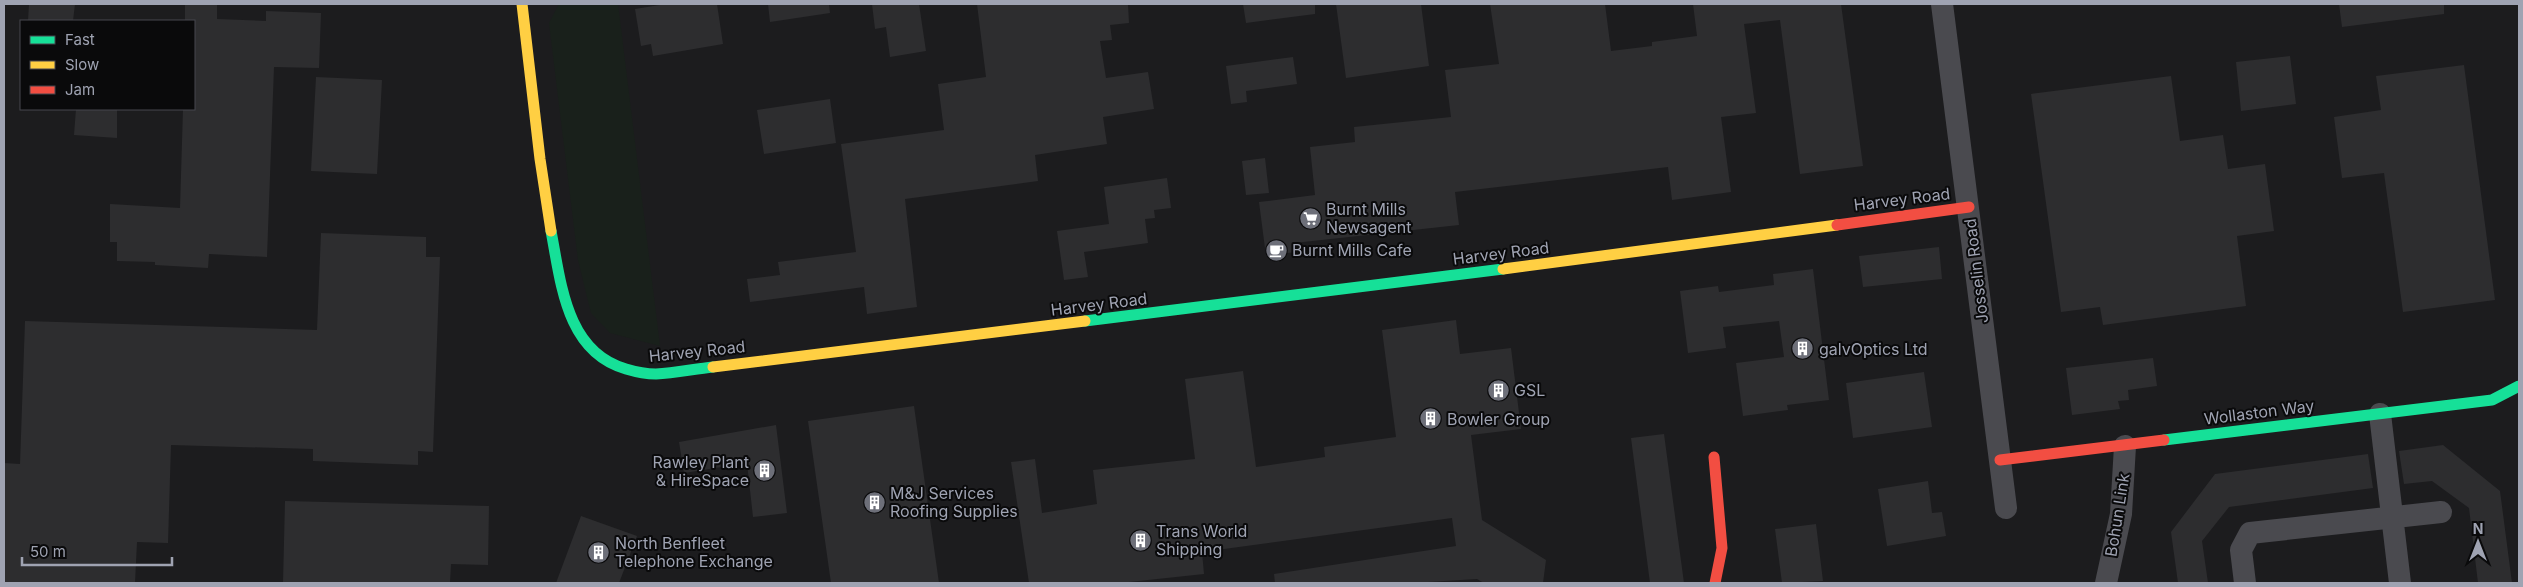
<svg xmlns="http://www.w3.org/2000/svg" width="2523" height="587" viewBox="0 0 2523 587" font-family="Inter,sans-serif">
<rect width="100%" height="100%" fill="#0f0f10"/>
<path fill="#1c1c1e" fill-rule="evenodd" d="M 4,4 L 2519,4 L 2519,583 L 4,583 ZM 21,21 L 194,21 L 194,109 L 21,109 Z"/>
<path fill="#19201b" d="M 559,4 L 618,4 L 660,346 L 610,333 L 591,313 L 578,260 L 549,23 Z"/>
<path fill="#2d2d2f" d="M 29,4 L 75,4 L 73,21 L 28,21 Z
M 185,4 L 217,4 L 217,19 L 266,21 L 266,11 L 321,13 L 319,68 L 274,67 L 267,257 L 209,254 L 208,268 L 155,265 L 155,262 L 117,261 L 117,242 L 110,242 L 110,204 L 180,208 L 183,109 L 194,109 L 194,21 L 185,21 Z
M 666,4 L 717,4 L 723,44 L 653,56 L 651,44 L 641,46 L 635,9 Z
M 768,4 L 829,4 L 830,13 L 770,22 Z
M 872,4 L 919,4 L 926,51 L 890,57 L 886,27 L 875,29 Z
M 977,4 L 1128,4 L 1129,23 L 1110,25 L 1112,40 L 1100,41 L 1106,78 L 1148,72 L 1154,109 L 1103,117 L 1107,144 L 1035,155 L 1038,181 L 905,199 L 917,307 L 867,314 L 864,287 L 750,302 L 747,279 L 780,275 L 778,262 L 856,252 L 841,144 L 944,130 L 938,84 L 986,77 Z
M 1243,4 L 1315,4 L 1315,14 L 1246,23 Z
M 1336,4 L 1421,4 L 1429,66 L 1346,78 Z
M 1490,4 L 1605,4 L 1611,51 L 1652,46 L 1652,42 L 1697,36 L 1693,4 L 1841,4 L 1863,166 L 1800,174 L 1780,20 L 1744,24 L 1756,113 L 1721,117 L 1731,192 L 1672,200 L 1668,167 L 1455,192 L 1459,225 L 1294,243 L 1295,252 L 1266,256 L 1259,202 L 1315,195 L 1310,147 L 1355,142 L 1354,127 L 1451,117 L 1445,70 L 1499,64 Z
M 2339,4 L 2444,4 L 2444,14 L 2342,27 Z
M 2290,56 L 2296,104 L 2241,111 L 2236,62 Z
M 1293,57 L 1297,84 L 1246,91 L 1247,102 L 1231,104 L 1226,66 Z
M 2464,65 L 2495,300 L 2403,312 L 2384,173 L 2342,178 L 2334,117 L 2381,110 L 2376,76 Z
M 2171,76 L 2180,141 L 2223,135 L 2228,169 L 2265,164 L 2274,231 L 2237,236 L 2246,306 L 2103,325 L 2100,307 L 2061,312 L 2031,94 Z
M 316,77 L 382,80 L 377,174 L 311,171 Z
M 830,99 L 836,143 L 764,154 L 757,110 Z
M 76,109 L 117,109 L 117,138 L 74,135 Z
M 1265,158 L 1269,193 L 1246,195 L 1242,161 Z
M 1167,178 L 1171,208 L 1154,210 L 1155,218 L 1145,219 L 1148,243 L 1084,252 L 1088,277 L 1064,280 L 1057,231 L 1109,224 L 1104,187 Z
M 321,233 L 426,237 L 426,257 L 440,257 L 433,452 L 418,451 L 418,465 L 313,461 L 313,449 L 171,445 L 168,543 L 137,542 L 135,583 L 4,583 L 4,463 L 20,464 L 25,321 L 317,330 Z
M 1939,247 L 1942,279 L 1863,287 L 1859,256 Z
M 1813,269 L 1829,400 L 1787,405 L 1788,410 L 1743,416 L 1736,363 L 1784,357 L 1779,321 L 1723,327 L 1726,348 L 1688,353 L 1680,291 L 1718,286 L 1719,292 L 1774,285 L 1773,274 Z
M 1456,320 L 1460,354 L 1511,348 L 1521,429 L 1471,435 L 1482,520 L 1546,560 L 1543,583 L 1484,583 L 1477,579 L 1412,583 L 1275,583 L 1274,574 L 1456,546 L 1452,518 L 1202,552 L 1204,574 L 1120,583 L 1029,583 L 1011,462 L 1035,459 L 1042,513 L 1097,504 L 1093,470 L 1195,459 L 1185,379 L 1243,371 L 1256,467 L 1325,457 L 1324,447 L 1396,437 L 1382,330 Z
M 2153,358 L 2157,386 L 2128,390 L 2129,400 L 2118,401 L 2120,409 L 2072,415 L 2066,368 Z
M 1924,372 L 1932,427 L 1853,438 L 1846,383 Z
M 914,406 L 939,583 L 831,583 L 808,421 Z
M 776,425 L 787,513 L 753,517 L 747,463 L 684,473 L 679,442 Z
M 1664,434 L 1684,583 L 1650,583 L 1631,438 Z
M 2443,445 L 2500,491 L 2512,583 L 2478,583 L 2469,508 L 2432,481 L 2404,484 L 2399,451 Z
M 2368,454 L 2373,488 L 2229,507 L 2202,541 L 2208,583 L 2178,583 L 2171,532 L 2215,474 Z
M 1928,481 L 1932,513 L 1942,512 L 1946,536 L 1887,546 L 1878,489 Z
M 285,501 L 489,506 L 488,565 L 451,564 L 450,583 L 283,583 Z
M 581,516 L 637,536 L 619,583 L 556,583 Z
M 1816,524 L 1823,581 L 1782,583 L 1775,529 Z"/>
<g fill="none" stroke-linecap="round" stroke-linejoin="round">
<path stroke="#4a4a4f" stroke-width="22" d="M 1942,4 L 2006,508
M 2380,414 L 2400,583
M 2106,583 L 2121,514 L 2125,446
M 2245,583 L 2241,550 L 2250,533 L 2441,512"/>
<path stroke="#16e098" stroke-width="11" d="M 551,231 C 561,283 566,352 626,369 C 636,372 646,374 656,374 C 675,373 694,369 713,367
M 1085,321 L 1503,269
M 2164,440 L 2492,400 L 2519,386"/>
<path stroke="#ffcf43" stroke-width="11" d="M 522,4 L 540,159 L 551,231
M 1503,269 L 1837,225
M 713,367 L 1085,321"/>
<path stroke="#f24e42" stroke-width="11" d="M 1837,225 L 1969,207
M 1714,457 L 1722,548 L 1715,583
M 2000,460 L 2164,440"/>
</g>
<defs>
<symbol id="supermarket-disc" viewBox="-11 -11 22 22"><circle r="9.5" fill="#6d6f79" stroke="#0a0a0b"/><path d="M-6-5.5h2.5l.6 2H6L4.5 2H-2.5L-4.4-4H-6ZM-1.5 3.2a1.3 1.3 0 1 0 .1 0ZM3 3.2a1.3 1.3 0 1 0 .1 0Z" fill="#fff"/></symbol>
<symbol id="cafe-disc" viewBox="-11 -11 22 22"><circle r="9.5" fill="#6d6f79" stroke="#0a0a0b"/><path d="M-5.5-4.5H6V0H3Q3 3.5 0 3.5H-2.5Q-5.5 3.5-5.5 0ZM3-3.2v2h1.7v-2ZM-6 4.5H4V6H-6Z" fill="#fff"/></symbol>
<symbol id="building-disc" viewBox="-11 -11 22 22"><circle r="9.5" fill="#6d6f79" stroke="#0a0a0b"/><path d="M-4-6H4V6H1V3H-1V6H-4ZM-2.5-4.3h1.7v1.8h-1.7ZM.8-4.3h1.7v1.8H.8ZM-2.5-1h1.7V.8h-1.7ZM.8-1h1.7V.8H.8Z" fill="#fff"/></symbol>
</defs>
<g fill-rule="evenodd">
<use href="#supermarket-disc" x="1298" y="206" width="25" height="25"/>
<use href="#cafe-disc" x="1264" y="238" width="25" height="25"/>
<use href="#building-disc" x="1790" y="336" width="25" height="25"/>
<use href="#building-disc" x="1486" y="378" width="25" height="25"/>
<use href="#building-disc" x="1418" y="406" width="25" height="25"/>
<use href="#building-disc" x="752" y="458" width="25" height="25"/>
<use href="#building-disc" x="862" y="490" width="25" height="25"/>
<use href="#building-disc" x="1128" y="528" width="25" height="25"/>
<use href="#building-disc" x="586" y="540" width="25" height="25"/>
</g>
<g text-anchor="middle" stroke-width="4" stroke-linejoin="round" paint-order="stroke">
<g font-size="16" fill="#9fa3b2" stroke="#0a0a0b">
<text transform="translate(1902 199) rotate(-7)" y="6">Harvey Road</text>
<text transform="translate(1501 253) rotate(-7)" y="6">Harvey Road</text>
<text transform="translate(1976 271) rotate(-97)" y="6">Josselin Road</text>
<text transform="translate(1099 304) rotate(-7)" y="6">Harvey Road</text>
<text transform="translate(697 351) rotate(-6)" y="6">Harvey Road</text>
<text transform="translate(2259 412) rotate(-7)" y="6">Wollaston Way</text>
<text transform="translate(2117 515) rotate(-81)" y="6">Bohun Link</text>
</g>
<g font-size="16" fill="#9fa3b2" stroke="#0a0a0b" text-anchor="start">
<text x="1326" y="215">Burnt Mills<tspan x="1326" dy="18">Newsagent</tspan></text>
<text x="1292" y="256">Burnt Mills Cafe</text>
<text x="1819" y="355">galvOptics Ltd</text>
<text x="1514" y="396">GSL</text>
<text x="1447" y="425">Bowler Group</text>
<text x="749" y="468" text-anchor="end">Rawley Plant<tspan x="749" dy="18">&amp; HireSpace</tspan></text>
<text x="890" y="499">M&amp;J Services<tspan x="890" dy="18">Roofing Supplies</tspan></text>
<text x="1156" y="537">Trans World<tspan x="1156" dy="18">Shipping</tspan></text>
<text x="615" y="549">North Benfleet<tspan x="615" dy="18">Telephone Exchange</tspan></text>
</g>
</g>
<rect width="2523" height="587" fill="none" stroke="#9fa3b2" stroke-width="10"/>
<rect x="20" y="20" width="175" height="90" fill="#0a0a0b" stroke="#46474e"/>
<rect x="30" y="36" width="25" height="8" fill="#16e098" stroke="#46474e"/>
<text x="65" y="45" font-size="15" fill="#9fa3b2">Fast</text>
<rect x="30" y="61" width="25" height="8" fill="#ffcf43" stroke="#46474e"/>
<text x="65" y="70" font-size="15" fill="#9fa3b2">Slow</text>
<rect x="30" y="86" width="25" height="8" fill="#f24e42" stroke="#46474e"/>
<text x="65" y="95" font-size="15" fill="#9fa3b2">Jam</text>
<g transform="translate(2478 542)" stroke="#0a0a0b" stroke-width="4" paint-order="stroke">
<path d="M0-4L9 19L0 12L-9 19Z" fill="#9fa3b2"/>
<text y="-8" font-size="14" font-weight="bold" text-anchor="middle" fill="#9fa3b2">N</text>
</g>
<path d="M22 557v8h150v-8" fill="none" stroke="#9fa3b2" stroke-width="2.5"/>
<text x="30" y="557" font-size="15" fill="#9fa3b2" stroke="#0a0a0b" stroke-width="4" paint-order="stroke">50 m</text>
</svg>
